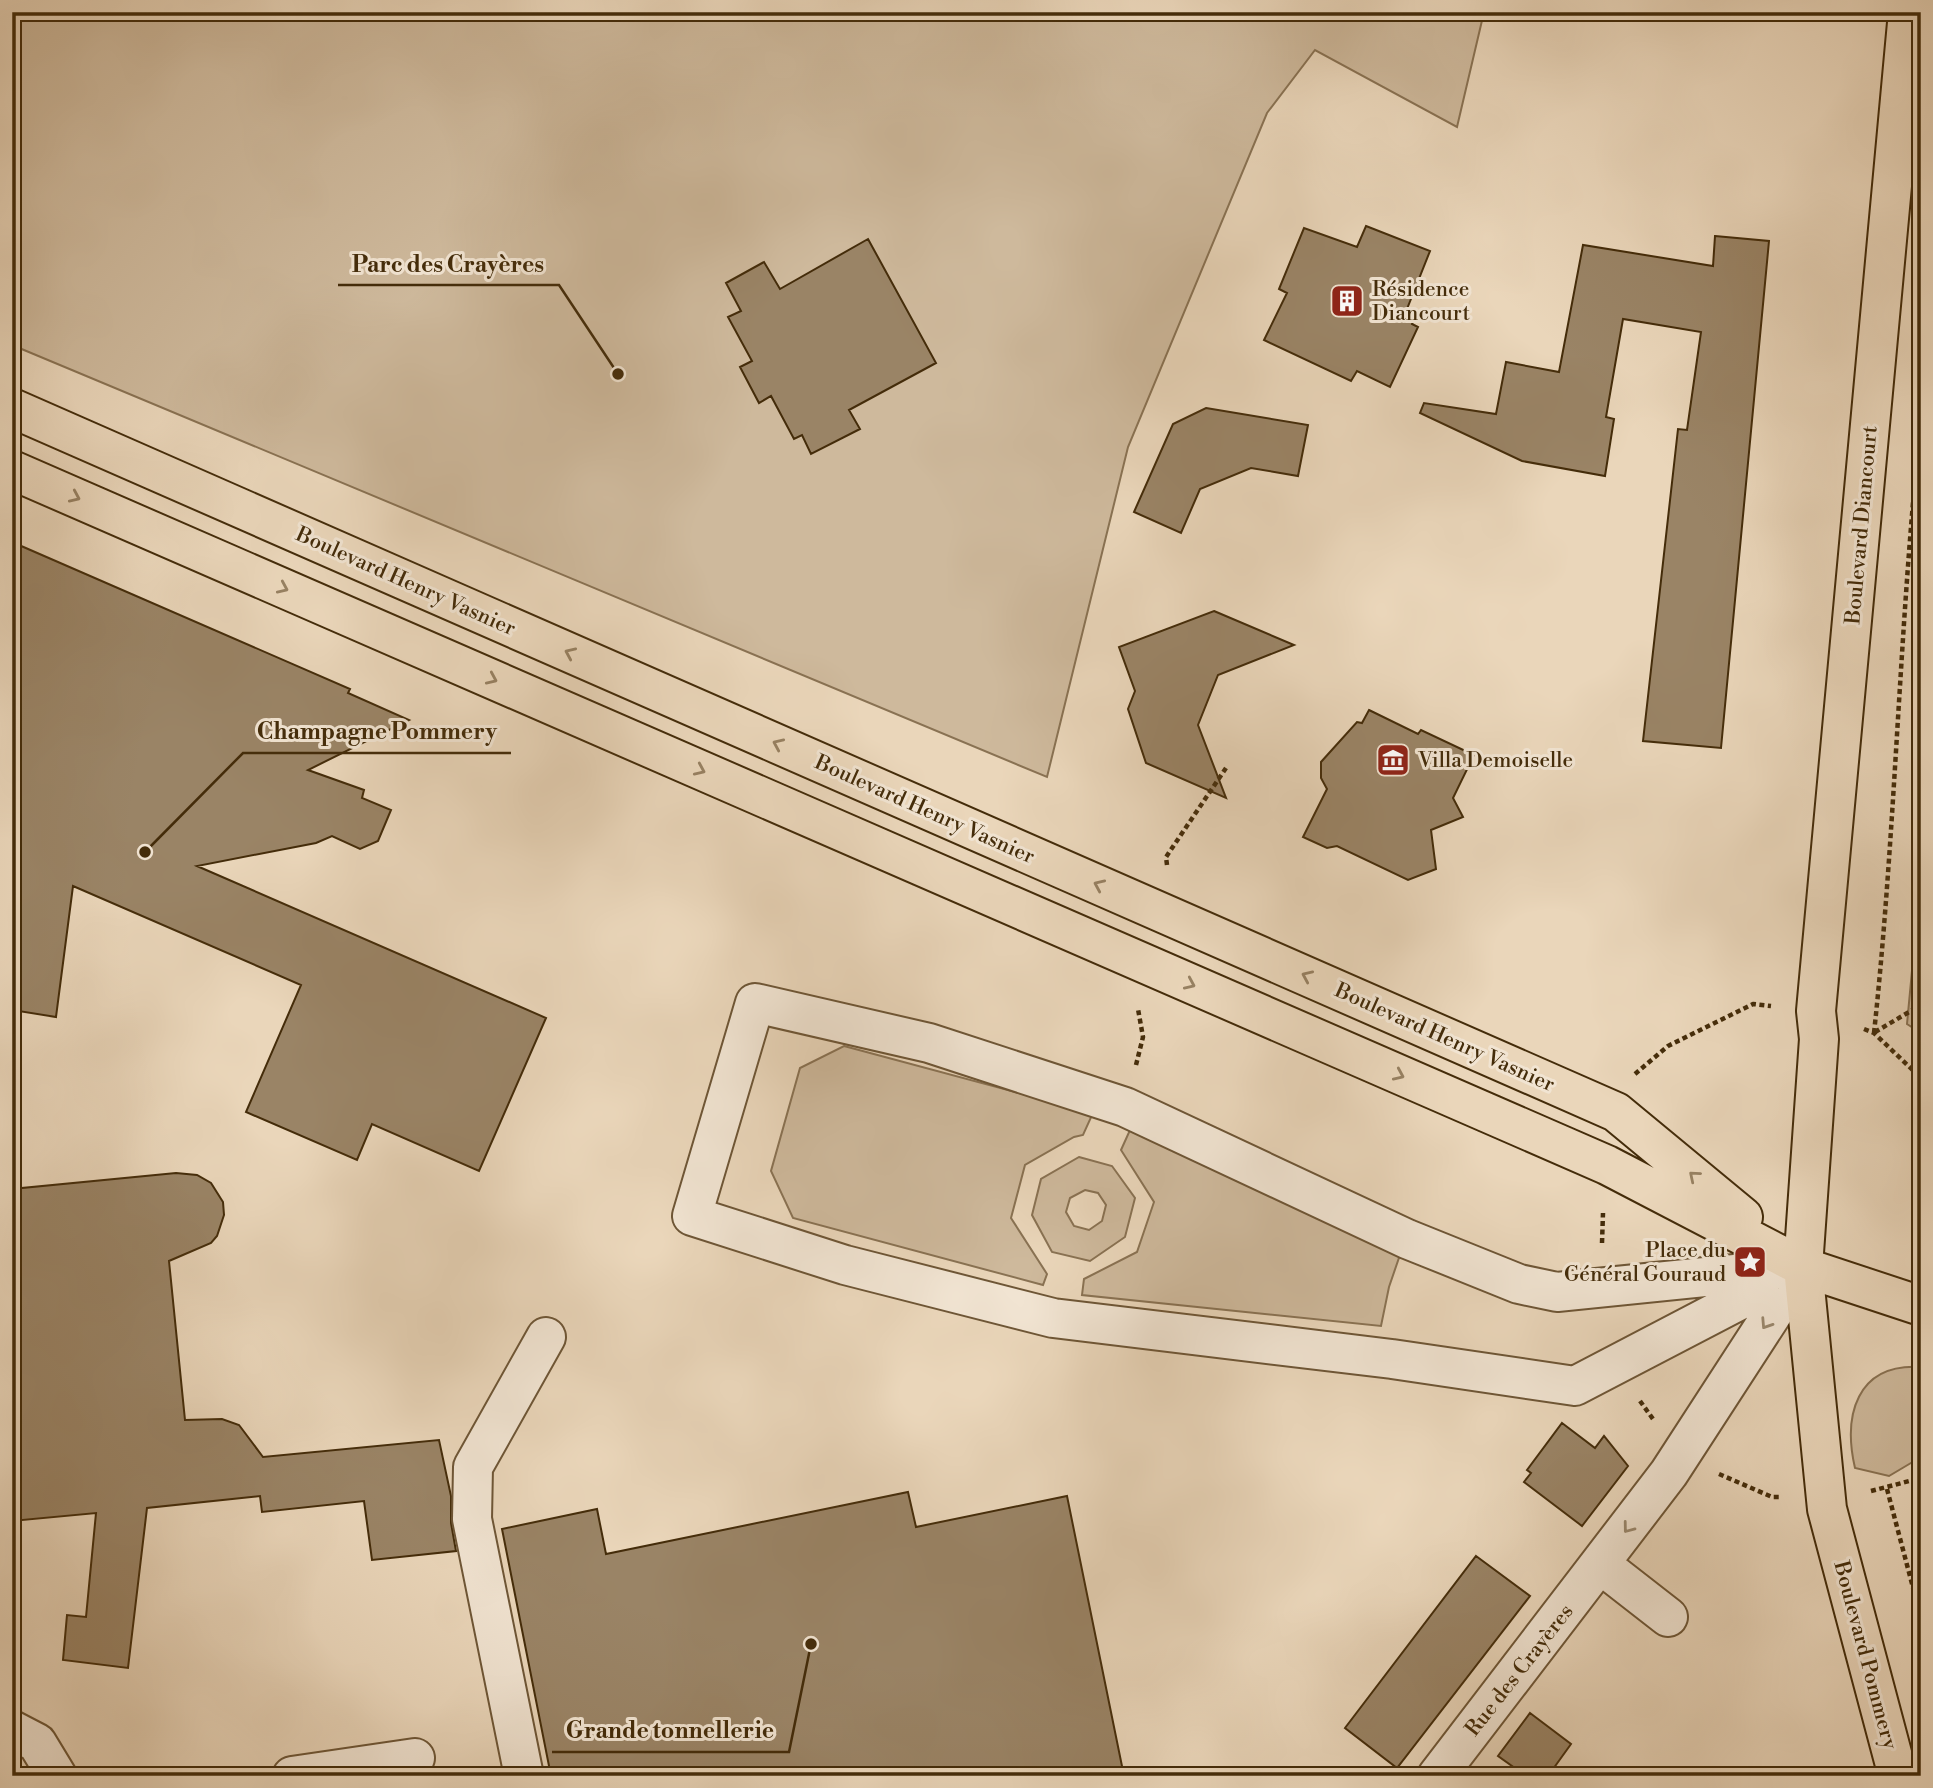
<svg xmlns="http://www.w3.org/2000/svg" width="1933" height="1788" viewBox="0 0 1933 1788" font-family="'Libre Bodoni',serif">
<rect width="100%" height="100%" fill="#ead6ba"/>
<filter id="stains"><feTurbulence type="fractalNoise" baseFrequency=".00286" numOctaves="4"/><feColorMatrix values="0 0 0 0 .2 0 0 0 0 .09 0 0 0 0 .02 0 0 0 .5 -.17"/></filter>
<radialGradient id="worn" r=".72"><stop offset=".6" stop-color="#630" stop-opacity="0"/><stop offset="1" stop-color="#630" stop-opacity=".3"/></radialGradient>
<path fill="#ceb99c" stroke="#897253" stroke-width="2" fill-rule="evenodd" d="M 12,12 L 1484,12 L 1457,127 L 1315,50 L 1267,113 L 1128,447 L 1047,777 L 12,345 Z
M 1921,875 L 1921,1033 L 1907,1024 Z
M 844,1046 L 1093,1113 L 1083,1135 L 1074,1137 L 1025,1165 L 1011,1218 L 1047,1274 L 1043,1285 L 793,1218 L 771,1171 L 800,1068 Z
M 1130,1130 L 1403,1246 L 1389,1287 L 1381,1326 L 1082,1295 L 1084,1279 L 1137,1252 L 1154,1202 L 1121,1150 Z
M 1079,1157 L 1112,1166 L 1135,1198 L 1125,1237 L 1090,1261 L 1052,1252 L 1032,1215 L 1041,1179 ZM 1085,1190 L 1098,1193 L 1106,1205 L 1102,1221 L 1089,1230 L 1074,1226 L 1066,1212 L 1070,1198 Z
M 1921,1367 L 1921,1457 L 1889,1476 L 1855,1468 C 1843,1416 1856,1363 1921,1367 Z"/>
<path fill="#9a8466" stroke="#442c0a" stroke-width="2" d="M 1366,226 L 1430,251 L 1407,309 L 1416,314 L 1412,324 L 1418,327 L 1390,387 L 1357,371 L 1351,381 L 1264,340 L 1287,293 L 1279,289 L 1304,228 L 1357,247 Z
M 1715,236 L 1769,241 L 1721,748 L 1643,741 L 1678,429 L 1687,430 L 1701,332 L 1623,319 L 1606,417 L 1614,419 L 1605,476 L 1522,461 L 1420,413 L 1424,403 L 1496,414 L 1506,362 L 1559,372 L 1583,245 L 1713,266 Z
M 868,239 L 936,363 L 849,410 L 860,429 L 811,454 L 802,435 L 794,439 L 771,396 L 759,403 L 740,367 L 752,361 L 728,317 L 741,311 L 726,283 L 764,262 L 780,289 Z
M 1206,408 L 1308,425 L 1298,476 L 1251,468 L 1200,489 L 1181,533 L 1134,512 L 1173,424 Z
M 12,542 L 350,689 L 348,693 L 409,720 L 308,770 L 364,790 L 362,798 L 391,810 L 378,841 L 360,849 L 332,836 L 316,843 L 197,866 L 546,1018 L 479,1171 L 372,1124 L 357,1160 L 246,1112 L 301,985 L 73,886 L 56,1017 L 12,1010 Z
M 1214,611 L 1294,645 L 1218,675 L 1198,725 L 1226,798 L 1146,763 L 1128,709 L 1135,691 L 1119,647 Z
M 1369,710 L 1418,734 L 1421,730 L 1474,755 L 1453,798 L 1463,817 L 1431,830 L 1436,869 L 1408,880 L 1337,846 L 1327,848 L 1303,837 L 1327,789 L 1321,778 L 1321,762 L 1357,722 L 1362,723 Z
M 176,1173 L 197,1175 L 211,1183 L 223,1202 L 224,1215 L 217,1236 L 211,1243 L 169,1261 L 185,1420 L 222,1419 L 239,1425 L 263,1457 L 439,1440 L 451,1496 L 451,1523 L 456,1551 L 372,1560 L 364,1501 L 262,1512 L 260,1496 L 147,1508 L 128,1668 L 63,1660 L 67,1615 L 86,1617 L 96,1513 L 12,1521 L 12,1189 Z
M 1562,1423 L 1595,1448 L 1604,1436 L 1628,1466 L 1582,1526 L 1524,1482 L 1531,1473 L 1527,1470 Z
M 908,1492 L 916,1527 L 1067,1496 L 1124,1776 L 551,1776 L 502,1529 L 597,1509 L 606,1554 Z
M 1476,1556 L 1530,1596 L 1397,1768 L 1345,1728 Z
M 1530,1713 L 1571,1744 L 1548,1776 L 1526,1776 L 1498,1756 Z"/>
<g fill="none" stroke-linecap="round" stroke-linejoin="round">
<defs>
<path id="minor" d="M 755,1003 L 929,1043 L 1125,1107 L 1407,1239 L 1519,1284 L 1557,1292 L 1803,1267 L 1575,1386 L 1392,1359 L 1053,1318 L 845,1265 L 692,1216 Z
M 1600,1564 L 1668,1617
M 12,1730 L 37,1743 L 57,1776
M 292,1776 L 415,1758
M 524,1776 L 472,1519 L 473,1467 L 546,1337
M 1437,1776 L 1669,1473 L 1802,1268"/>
<path id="major" d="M 12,408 L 1616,1112 L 1743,1217
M 12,470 L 1607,1165 L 1803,1267 L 1921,1306
M 1898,1776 L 1827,1509 L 1803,1267 L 1819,1039 L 1816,1011 L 1908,12"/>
</defs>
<use href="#minor" stroke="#6e5636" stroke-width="42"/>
<use href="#major" stroke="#442c0a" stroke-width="42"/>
<path stroke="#442c0a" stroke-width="4.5" stroke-dasharray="5 3.5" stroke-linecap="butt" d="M 1167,865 L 1166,857 L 1226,768
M 1864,1029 L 1874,1033 L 1921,1078
M 1875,1032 L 1921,1005
M 1874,1033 C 1896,829 1899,624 1921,420
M 1136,1065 L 1143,1037 L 1138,1009
M 1635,1074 L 1668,1046 L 1753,1004 L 1771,1006
M 1602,1243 L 1603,1213
M 1640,1401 L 1653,1419
M 1719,1474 L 1772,1497 L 1782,1497
M 1887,1489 L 1921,1618
M 1871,1491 L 1921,1478"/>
<use href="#minor" stroke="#f1e4d2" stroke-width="38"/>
<use href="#major" stroke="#ead6ba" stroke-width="38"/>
</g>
<defs><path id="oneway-chevron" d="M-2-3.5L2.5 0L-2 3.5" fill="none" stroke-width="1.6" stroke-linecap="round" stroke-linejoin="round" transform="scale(1.75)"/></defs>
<g stroke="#978162">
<use href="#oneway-chevron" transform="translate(75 497) rotate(24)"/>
<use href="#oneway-chevron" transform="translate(283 588) rotate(24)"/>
<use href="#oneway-chevron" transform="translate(570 653) rotate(-156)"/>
<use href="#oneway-chevron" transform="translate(492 679) rotate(24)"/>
<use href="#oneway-chevron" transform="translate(778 744) rotate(-156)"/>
<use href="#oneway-chevron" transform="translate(700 770) rotate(24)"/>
<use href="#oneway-chevron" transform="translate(1099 885) rotate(-156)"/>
<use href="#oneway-chevron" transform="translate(1307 976) rotate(-156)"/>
<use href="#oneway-chevron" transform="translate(1190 984) rotate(24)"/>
<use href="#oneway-chevron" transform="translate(1399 1075) rotate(24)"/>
<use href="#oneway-chevron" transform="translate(1694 1176) rotate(-140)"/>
</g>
<g stroke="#9a886e">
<use href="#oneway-chevron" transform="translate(1766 1324) rotate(123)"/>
<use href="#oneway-chevron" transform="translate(1628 1528) rotate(127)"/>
</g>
<defs>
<symbol id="building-square" viewBox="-11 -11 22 22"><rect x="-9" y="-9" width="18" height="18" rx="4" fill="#8f2418" stroke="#f1e4d2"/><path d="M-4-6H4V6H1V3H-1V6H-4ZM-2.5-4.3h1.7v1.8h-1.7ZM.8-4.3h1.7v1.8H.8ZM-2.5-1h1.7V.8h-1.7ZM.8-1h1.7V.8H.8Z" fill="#fff"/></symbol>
<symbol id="museum-square" viewBox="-11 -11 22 22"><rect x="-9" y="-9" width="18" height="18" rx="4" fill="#8f2418" stroke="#f1e4d2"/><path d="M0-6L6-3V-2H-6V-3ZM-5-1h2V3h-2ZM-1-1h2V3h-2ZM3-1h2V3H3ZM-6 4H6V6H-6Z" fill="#fff"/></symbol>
<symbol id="sight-square" viewBox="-11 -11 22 22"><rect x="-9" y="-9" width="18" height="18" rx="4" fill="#8f2418" stroke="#f1e4d2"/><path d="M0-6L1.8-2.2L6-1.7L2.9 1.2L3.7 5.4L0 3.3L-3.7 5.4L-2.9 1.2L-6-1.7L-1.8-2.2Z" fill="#fff"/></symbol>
</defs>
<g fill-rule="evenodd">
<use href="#building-square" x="1328" y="282" width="38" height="38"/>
<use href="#museum-square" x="1374" y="741" width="38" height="38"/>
<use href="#sight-square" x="1731" y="1243" width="38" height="38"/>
</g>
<g text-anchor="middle" stroke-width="6" stroke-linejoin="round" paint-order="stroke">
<g font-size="21" fill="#442c0a" stroke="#f1e4d2" text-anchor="start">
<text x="1372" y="296">Résidence<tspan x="1372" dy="24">Diancourt</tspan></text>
<text x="1418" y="767">Villa Demoiselle</text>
<text x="1726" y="1257" text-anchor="end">Place du<tspan x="1726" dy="24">Général Gouraud</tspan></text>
</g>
<g font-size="21" fill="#442c0a" stroke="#f1e4d2">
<text transform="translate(1861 525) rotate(-85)" y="7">Boulevard Diancourt</text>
<text transform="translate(406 581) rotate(24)" y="7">Boulevard Henry Vasnier</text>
<text transform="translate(925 809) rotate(24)" y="7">Boulevard Henry Vasnier</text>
<text transform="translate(1445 1037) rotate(24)" y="7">Boulevard Henry Vasnier</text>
<text transform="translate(1866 1655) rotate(75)" y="7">Boulevard Pommery</text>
<text transform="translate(1519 1670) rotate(-52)" y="7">Rue des Crayères</text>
</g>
</g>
<path fill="none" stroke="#442c0a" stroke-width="2.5" d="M618 374L559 285H338M145 852L243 753H511M811 1644L789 1752H552"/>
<g fill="#442c0a" stroke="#f1e4d2" stroke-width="2.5">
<circle cx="618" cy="374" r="7"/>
<circle cx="145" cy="852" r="7"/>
<circle cx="811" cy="1644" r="7"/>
</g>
<g font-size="23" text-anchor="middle" font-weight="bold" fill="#442c0a" stroke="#f1e4d2" stroke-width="6" stroke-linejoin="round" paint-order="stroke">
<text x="448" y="272">Parc des Crayères</text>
<text x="377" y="739">Champagne Pommery</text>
<text x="670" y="1738">Grande tonnellerie</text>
</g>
<rect width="1933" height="1788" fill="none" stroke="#ead6ba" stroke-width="42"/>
<rect x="14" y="14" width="1905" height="1760" fill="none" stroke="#442c0a" stroke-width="3.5"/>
<rect x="21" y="21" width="1891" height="1746" fill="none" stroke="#442c0a" stroke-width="2"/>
<rect width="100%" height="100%" filter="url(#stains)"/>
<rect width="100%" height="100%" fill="url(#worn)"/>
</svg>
